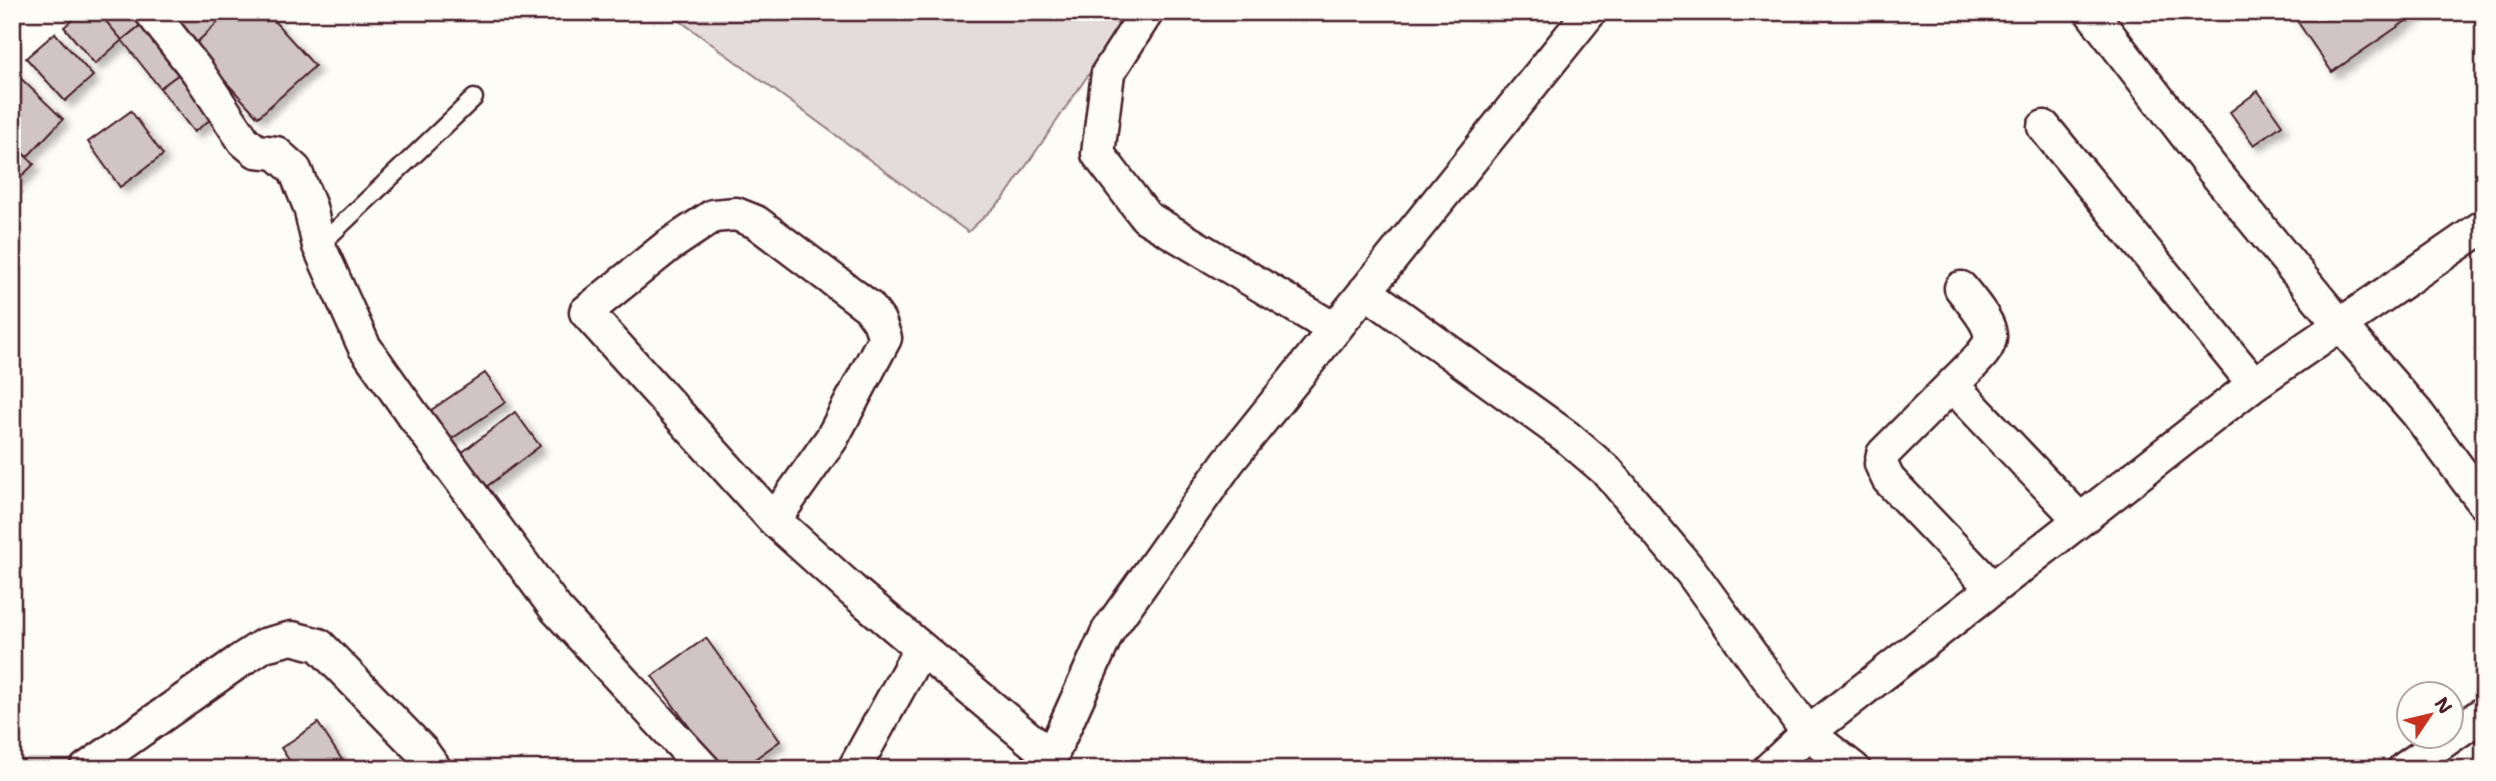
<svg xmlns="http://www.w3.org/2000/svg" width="2496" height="781" viewBox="0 0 2496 781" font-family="'Shantell Sans',sans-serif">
<defs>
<filter id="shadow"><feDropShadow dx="6" dy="6" stdDeviation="3.5" flood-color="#0004"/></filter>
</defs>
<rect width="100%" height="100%" fill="#fdfcf7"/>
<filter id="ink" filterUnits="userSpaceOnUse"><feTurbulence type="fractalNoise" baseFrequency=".0143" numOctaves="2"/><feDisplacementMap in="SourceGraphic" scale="14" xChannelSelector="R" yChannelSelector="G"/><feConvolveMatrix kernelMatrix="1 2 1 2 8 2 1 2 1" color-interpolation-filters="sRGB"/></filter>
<g filter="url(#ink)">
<path fill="#e3dcda" stroke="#967e82" stroke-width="2" d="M 668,12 L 1104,12 L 1121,27 L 1004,198 L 968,232 Z"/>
<path fill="#d0c5c4" stroke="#4a1f2b" stroke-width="2" filter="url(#shadow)" d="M 81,12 L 98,12 L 122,40 L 95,64 L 64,27 Z
M 98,12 L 141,12 L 147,20 L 122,40 Z
M 161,12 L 229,12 L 193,46 Z
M 229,12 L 266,12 L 315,66 L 258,117 L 193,46 Z
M 2291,12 L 2419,12 L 2332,72 Z
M 147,20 L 187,68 L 160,88 L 122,40 Z
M 55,33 L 93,76 L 65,101 L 26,58 Z
M 187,68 L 220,112 L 194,132 L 160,88 Z
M 12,70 L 63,119 L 27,157 L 12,143 Z
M 2258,91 L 2282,125 L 2254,145 L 2230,112 Z
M 131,111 L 163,155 L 120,187 L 88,142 Z
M 12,143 L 34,164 L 12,186 Z
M 485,373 L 506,402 L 444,444 L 424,415 Z
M 515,412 L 540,446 L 486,487 L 460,454 Z
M 706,638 L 780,741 L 741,769 L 720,769 L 652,676 Z
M 318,723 L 348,769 L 295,769 L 281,748 Z"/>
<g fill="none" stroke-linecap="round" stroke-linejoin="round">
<defs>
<path id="service" d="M 319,246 L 474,98"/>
<path id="minor" d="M 151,12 L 198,72 L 244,141 L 256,151 L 276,153 L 295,170 L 310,207 L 319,246 L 364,346 L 410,411 L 556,609 L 704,769
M 1147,12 L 1108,73 L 1098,154 L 1146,217 L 1334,329
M 2091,12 L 2213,170 L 2340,325 L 2417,413 L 2484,503
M 2044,127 L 2254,384
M 1961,288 C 2004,341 1998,339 1952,385 L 2080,520
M 1365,291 L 1567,437 L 1608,472 L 1692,573 L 1808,733 L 1854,769
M 1952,385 L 1883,454 L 1881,464 L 1888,479 L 1991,587
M 774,520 L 832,438 L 885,338 L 879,321 L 869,307 L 756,222 L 736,214 L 713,216 L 668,246 L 586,312 L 774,520 L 853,591 L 1051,757
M 86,769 L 238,662 L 264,645 L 292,638 L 319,645 L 422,751 L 435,769
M 854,769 L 921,648
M 1048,769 L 1051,757 L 1108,631 L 1228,462 L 1590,12
M 1769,769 L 1808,733 L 2254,384 L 2484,226
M 2404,769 L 2484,713"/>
</defs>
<use href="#service" stroke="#4a1f2b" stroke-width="21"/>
<use href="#minor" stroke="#4a1f2b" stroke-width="37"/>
<use href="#service" stroke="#fdfcf7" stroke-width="16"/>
<use href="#minor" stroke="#fdfcf7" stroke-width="32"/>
</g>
</g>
<rect width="2496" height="781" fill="none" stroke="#fdfcf7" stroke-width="42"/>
<rect x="21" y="21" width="2454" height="739" fill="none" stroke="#4a1f2b" stroke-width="2.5" filter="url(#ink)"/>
<g transform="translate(2430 715) rotate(55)"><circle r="33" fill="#fdfcf7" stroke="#b5a4a5" stroke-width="2"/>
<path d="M0-5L12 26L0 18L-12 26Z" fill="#c8321e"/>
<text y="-10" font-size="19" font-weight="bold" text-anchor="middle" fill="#4a1f2b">N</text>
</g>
</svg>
